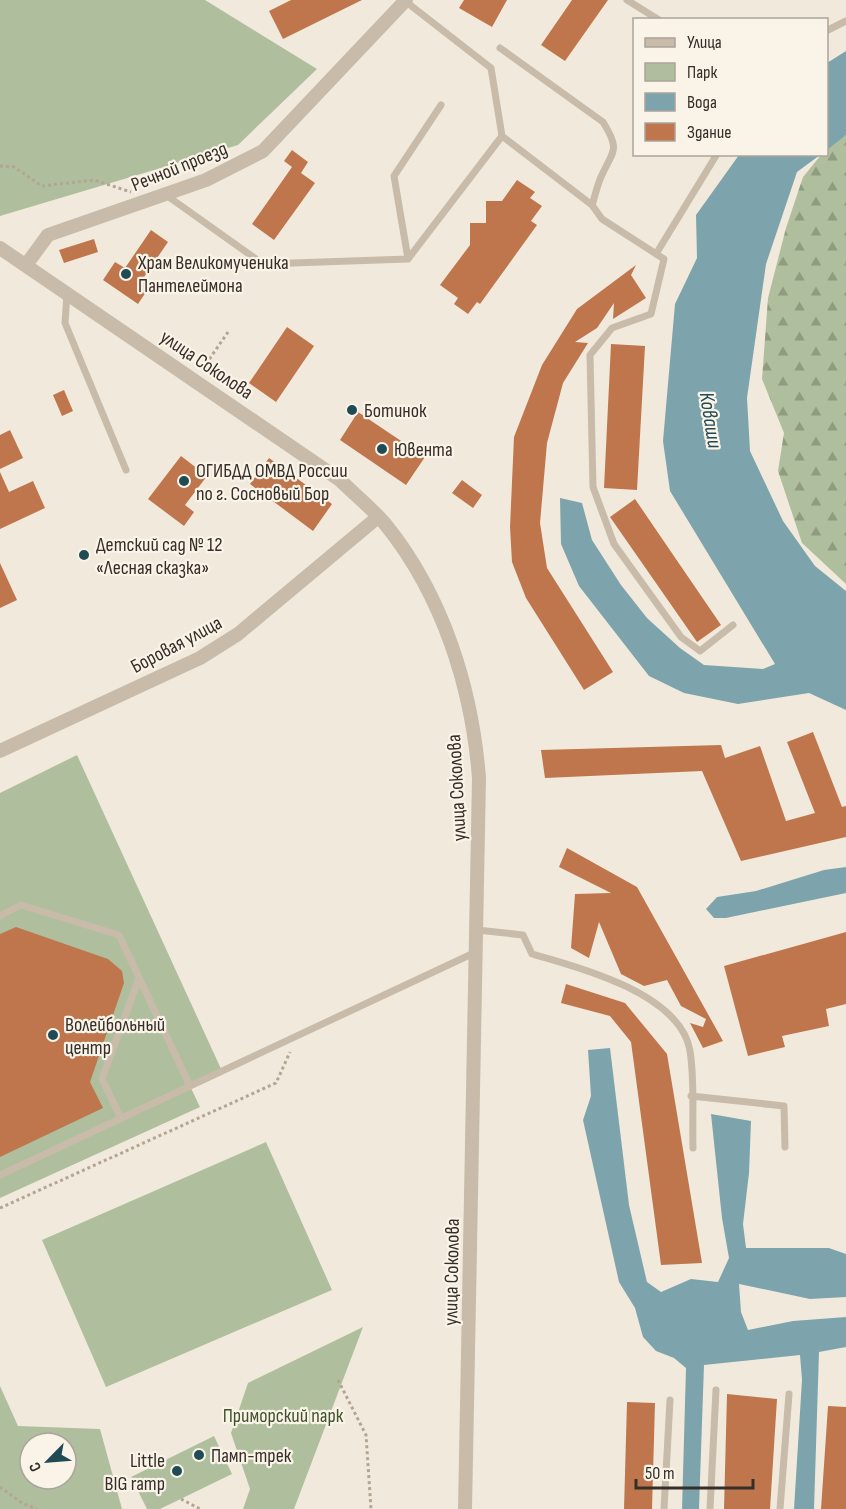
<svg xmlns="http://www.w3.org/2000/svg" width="846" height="1509" viewBox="0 0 846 1509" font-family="'Sofia Sans Condensed',sans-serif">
<defs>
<pattern id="forest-firs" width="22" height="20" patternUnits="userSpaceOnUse" patternTransform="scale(1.5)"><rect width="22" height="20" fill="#afbf9d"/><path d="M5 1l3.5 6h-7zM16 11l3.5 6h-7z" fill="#8f9c80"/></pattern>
</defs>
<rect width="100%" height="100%" fill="#f1eadc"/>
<path fill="url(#forest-firs)" d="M 846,135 L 846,584 L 802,543 L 778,471 L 784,433 L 762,379 L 768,298 L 786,228 L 803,177 L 821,155 L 826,154 L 827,147 Z"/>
<path fill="#afbf9d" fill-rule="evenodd" d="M 0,0 L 205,0 L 317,69 L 238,145 L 0,216 Z
M 77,755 L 222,1071 L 190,1086 L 200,1107 L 0,1198 L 0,793 Z
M 266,1142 L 332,1290 L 106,1387 L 42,1240 Z
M 363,1327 L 294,1509 L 243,1509 L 250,1489 L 231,1433 L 248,1383 Z
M 0,1386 L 18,1426 L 100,1429 L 122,1509 L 0,1509 ZM 30,1443 L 66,1443 L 66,1479 L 30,1479 Z
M 214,1436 L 232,1474 L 160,1509 L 147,1509 L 131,1477 Z"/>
<path fill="#7da4ac" d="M 846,51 L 846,135 L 827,150 L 827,63 Z
M 739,155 L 820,155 L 797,172 L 766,264 L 747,398 L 750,451 L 783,521 L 815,566 L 846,591 L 846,710 L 809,693 L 738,704 L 684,693 L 649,676 L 579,586 L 561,544 L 560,498 L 582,503 L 592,540 L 621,585 L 647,618 L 680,648 L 704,665 L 763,669 L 775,664 L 670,491 L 663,441 L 675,304 L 697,258 L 696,215 Z
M 846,867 L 846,893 L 726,918 L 714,918 L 706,909 L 717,897 L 756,891 L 824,870 Z
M 610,1048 L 629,1205 L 647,1282 L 661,1292 L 691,1279 L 718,1282 L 729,1258 L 722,1218 L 711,1114 L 751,1121 L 749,1173 L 743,1224 L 746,1248 L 829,1248 L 846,1254 L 846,1297 L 810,1299 L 739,1284 L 741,1312 L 748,1330 L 793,1321 L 846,1317 L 846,1347 L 819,1352 L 814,1509 L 794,1509 L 802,1380 L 800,1355 L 704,1365 L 699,1509 L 682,1509 L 686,1368 L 674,1358 L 656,1351 L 643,1337 L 635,1308 L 619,1282 L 583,1120 L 591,1096 L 588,1050 Z"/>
<path fill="#bf764c" d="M 291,0 L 362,0 L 283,39 L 269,11 Z
M 464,0 L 507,0 L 492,27 L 459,8 Z
M 572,0 L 608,0 L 565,61 L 541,45 Z
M 292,150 L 308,162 L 301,173 L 315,183 L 274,240 L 252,224 L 292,167 L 284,161 Z
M 517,180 L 535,192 L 530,198 L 542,206 L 531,221 L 537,225 L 480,304 L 477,302 L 468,314 L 454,304 L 458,298 L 440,285 L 470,245 L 470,223 L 486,223 L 486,201 L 502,201 Z
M 151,230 L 168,242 L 142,280 L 150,286 L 138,304 L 103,280 L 115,262 L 125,268 Z
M 94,239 L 98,252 L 64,263 L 59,250 Z
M 636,265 L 631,275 L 646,298 L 613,319 L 614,303 L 597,328 L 575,342 L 588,343 L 563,383 L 547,443 L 540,523 L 547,568 L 613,672 L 584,690 L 526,598 L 512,562 L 510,527 L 514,437 L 542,365 L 577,309 Z
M 287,327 L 314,346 L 276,402 L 249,383 Z
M 611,344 L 645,346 L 637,490 L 604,488 Z
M 64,390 L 73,411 L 62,416 L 53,395 Z
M 358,412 L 425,457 L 406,485 L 340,440 Z
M 10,430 L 23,458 L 0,469 L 0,435 Z
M 181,456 L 207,476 L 185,505 L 194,512 L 184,526 L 148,499 Z
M 269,458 L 332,504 L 313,531 L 250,484 Z
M 0,472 L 9,492 L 33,481 L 45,508 L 0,529 Z
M 462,480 L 482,495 L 473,508 L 452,493 Z
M 635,499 L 721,625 L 697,642 L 610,517 Z
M 0,563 L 17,600 L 0,608 Z
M 813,732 L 842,807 L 846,806 L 846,837 L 741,861 L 702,771 L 545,778 L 541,750 L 721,745 L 725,758 L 760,746 L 786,821 L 815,813 L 787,742 Z
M 567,848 L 637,887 L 723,1041 L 703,1048 L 690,1023 L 703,1027 L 706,1019 L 681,1006 L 667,980 L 644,986 L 621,974 L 599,922 L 589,958 L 571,948 L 575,894 L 611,893 L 559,867 Z
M 16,927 L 108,959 L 122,971 L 124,983 L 90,1082 L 103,1108 L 0,1157 L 0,934 Z
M 846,932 L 846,1004 L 826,1009 L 829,1026 L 782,1036 L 785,1047 L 748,1056 L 724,966 Z
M 566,984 L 625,1003 L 667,1054 L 702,1263 L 661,1265 L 631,1042 L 610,1016 L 561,1003 Z
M 727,1394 L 777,1399 L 770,1509 L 724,1509 Z
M 627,1402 L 655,1403 L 652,1509 L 624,1509 Z
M 828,1406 L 846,1407 L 846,1509 L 821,1509 Z"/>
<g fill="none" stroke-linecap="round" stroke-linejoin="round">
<path stroke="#b4a593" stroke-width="3" stroke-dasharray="3 3" stroke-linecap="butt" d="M 0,166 L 14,167 L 42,186 L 94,180 L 131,192
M 206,364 L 228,332
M 0,1208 L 276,1083 L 290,1052
M 338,1380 L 366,1435 L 371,1509
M 0,1487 L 22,1503 L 37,1509
M 181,1499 L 200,1509"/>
<path stroke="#c8bba9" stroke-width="7" d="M 627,0 L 659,20
M 405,1 L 491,68 L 502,136
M 826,31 L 846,21
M 500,48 L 603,122 C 621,151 613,150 601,177 C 597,186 595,196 592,205
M 166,195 L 263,264 L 408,259 L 502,136 L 592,205 L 602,219 L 664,259 L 651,314 L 612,328 L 590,355 L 593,487 L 614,544 L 681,637 L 700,651 L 733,625
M 656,254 L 717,154
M 408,259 L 394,176 L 441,105
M 67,293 L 65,323 L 126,470
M 0,916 L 21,905 L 119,935 L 190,1086
M 477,930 L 523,935 L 532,954 C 579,967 681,994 690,1051 C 695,1082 692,1117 693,1148
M 691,1096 L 784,1106 L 785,1147
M 121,1118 L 102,1079 L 139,978
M 0,1175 L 476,952
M 664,1509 L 670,1400
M 710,1509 L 716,1390
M 780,1509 L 789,1394"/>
<path stroke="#c8bba9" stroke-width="14" d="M 0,248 L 340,480 C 355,495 373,509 386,525 C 443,596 472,688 479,778 L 465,1509
M 26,265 L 48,235 L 206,180 L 263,151 L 406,0
M 0,751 L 200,658 L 238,634 L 378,517"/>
</g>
<g fill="#204b55" stroke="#f9f3e8" stroke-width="2">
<circle cx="126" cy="274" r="6"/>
<circle cx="352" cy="410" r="6"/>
<circle cx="382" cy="449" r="6"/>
<circle cx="184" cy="481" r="6"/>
<circle cx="84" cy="555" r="6"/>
<circle cx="53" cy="1035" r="6"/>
<circle cx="199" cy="1455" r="6"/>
<circle cx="177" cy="1471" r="6"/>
</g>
<g text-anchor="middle" stroke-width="4.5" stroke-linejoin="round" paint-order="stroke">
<g font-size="20" fill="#362e28" stroke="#f9f3e8">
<text transform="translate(179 166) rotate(-22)" y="7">Речной проезд</text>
<text transform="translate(207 364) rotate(34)" y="7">улица Соколова</text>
<text transform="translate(176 644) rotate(-28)" y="7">Боровая улица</text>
<text transform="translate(456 788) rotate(-93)" y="7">улица Соколова</text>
<text transform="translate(451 1272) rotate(-89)" y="7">улица Соколова</text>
</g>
<g font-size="20" fill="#362e28" stroke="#f9f3e8" text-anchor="start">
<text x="138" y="269">Храм Великомученика<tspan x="138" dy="23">Пантелеймона</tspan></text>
<text x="364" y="417">Ботинок</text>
<text x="394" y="456">Ювента</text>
<text x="196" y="477">ОГИБДД ОМВД России<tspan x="196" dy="23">по г. Сосновый Бор</tspan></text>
<text x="96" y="551">Детский сад № 12<tspan x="96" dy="23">«Лесная сказка»</tspan></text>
<text x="65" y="1031">Волейбольный<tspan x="65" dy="23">центр</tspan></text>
<text x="211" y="1462">Памп-трек</text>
<text x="165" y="1467" text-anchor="end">Little<tspan x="165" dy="23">BIG ramp</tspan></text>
</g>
<g font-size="20" fill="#40532d" stroke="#f9f3e8">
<text x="283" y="1422">Приморский парк</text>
</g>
<g font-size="21" font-style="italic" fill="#204b55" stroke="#f9f3e8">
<text transform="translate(711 420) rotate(81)" y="7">Коваши</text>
</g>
</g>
<rect x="633" y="18" width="195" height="138" fill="#f9f3e8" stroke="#aba49b" stroke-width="1.5"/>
<rect x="645" y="38" width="30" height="9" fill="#c8bba9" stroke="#aba49b" stroke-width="1.5"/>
<text x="687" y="48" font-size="18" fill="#362e28">Улица</text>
<rect x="645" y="63" width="30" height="18" fill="#afbf9d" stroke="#aba49b" stroke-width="1.5"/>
<text x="687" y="78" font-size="18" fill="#362e28">Парк</text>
<rect x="645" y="93" width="30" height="18" fill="#7da4ac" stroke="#aba49b" stroke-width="1.5"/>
<text x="687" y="108" font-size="18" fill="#362e28">Вода</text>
<rect x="645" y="123" width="30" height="18" fill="#bf764c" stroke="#aba49b" stroke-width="1.5"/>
<text x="687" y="138" font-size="18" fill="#362e28">Здание</text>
<g transform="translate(48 1461) rotate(245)"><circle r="28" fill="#f9f3e8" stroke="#aba49b" stroke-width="1.5"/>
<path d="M0-4.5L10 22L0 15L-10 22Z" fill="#204b55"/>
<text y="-9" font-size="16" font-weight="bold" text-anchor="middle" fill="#362e28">С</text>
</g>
<path d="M636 1479v9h117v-9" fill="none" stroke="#362e28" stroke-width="3"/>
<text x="645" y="1479" font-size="18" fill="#362e28" stroke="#f9f3e8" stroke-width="4.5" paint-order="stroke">50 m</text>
</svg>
